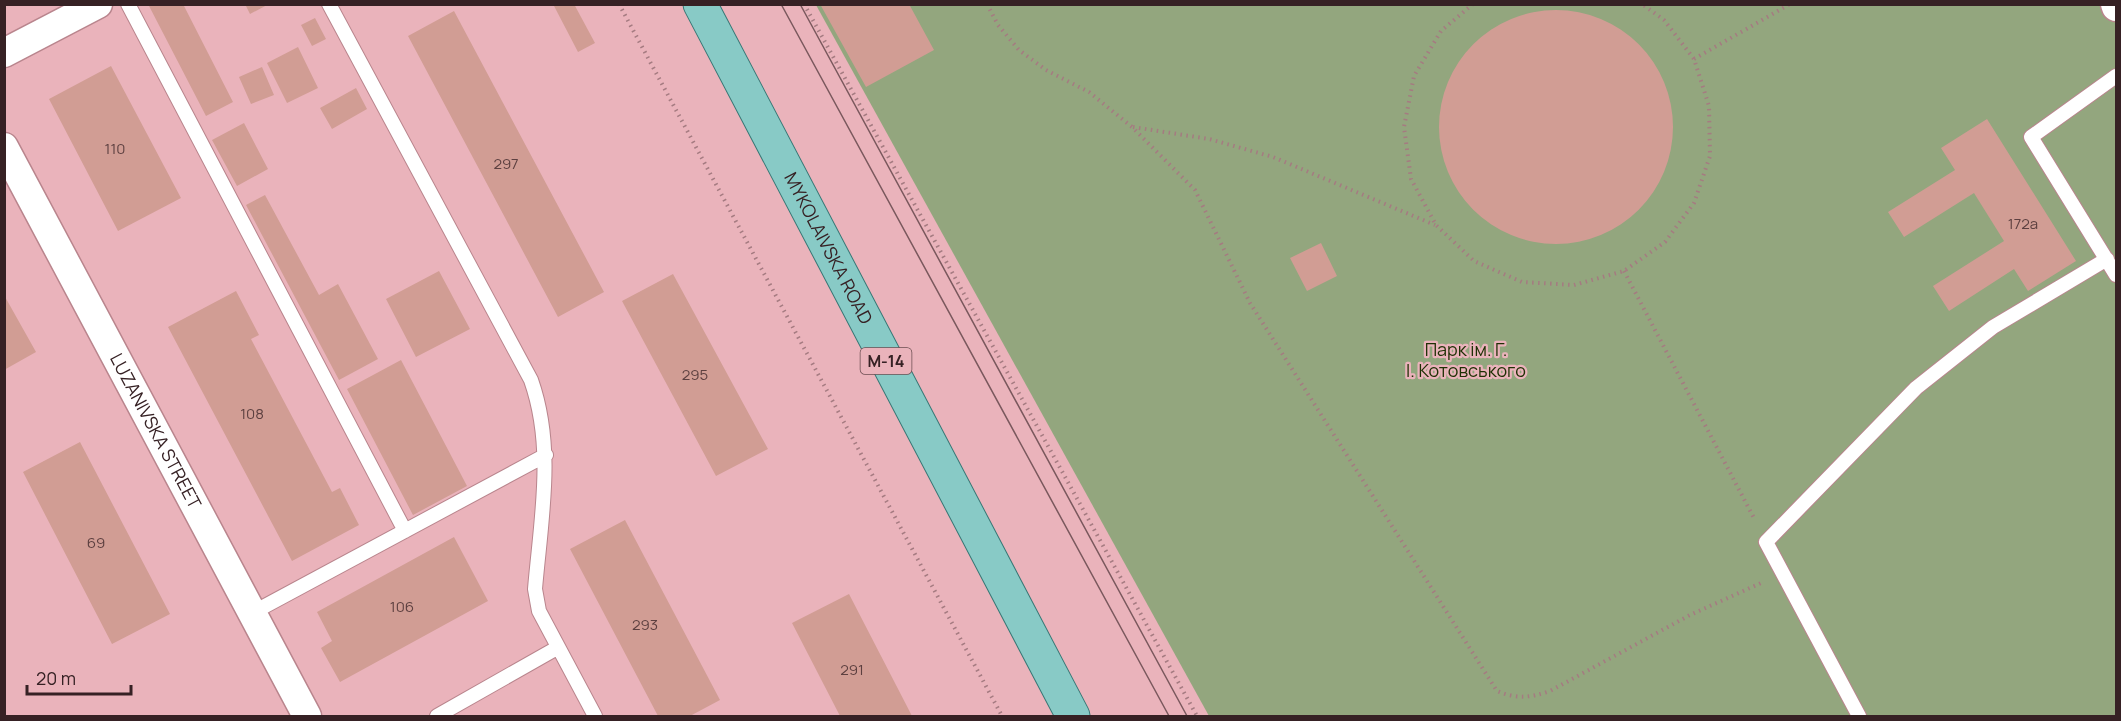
<svg xmlns="http://www.w3.org/2000/svg" width="2121" height="721" viewBox="0 0 2121 721" font-family="Manrope,sans-serif">
<rect width="100%" height="100%" fill="#eab3bb"/>
<path fill="#93a67e" d="M 816,5 L 2115,5 L 2116,716 L 1209,716 Z"/>
<path fill="#d19d94" d="M 148,4 L 183,4 L 233,102 L 206,116 Z
M 245,4 L 269,4 L 250,14 Z
M 553,4 L 574,4 L 595,43 L 578,52 Z
M 820,4 L 909,4 L 934,50 L 866,87 Z
M1439 127a117 117 0 1 1 234 0a117 117 0 1 1-234 0Z
M 454,11 L 604,292 L 558,317 L 408,36 Z
M 315,18 L 326,39 L 312,46 L 301,25 Z
M 298,47 L 318,88 L 287,103 L 267,63 Z
M 111,66 L 181,198 L 118,231 L 49,99 Z
M 262,67 L 274,95 L 251,104 L 239,77 Z
M 356,88 L 367,109 L 332,129 L 320,108 Z
M 1987,119 L 2076,261 L 2028,291 L 2014,269 L 1949,311 L 1933,286 L 2004,241 L 1974,193 L 1904,237 L 1888,212 L 1955,170 L 1941,148 Z
M 244,123 L 268,169 L 237,186 L 212,140 Z
M 265,195 L 319,295 L 338,284 L 378,359 L 339,380 L 246,205 Z
M 1321,243 L 1337,276 L 1307,291 L 1290,258 Z
M 439,271 L 470,329 L 416,357 L 386,299 Z
M 673,274 L 768,449 L 716,476 L 622,301 Z
M 236,291 L 259,335 L 251,339 L 332,492 L 340,488 L 359,525 L 292,561 L 168,327 Z
M 4,295 L 36,352 L 4,370 Z
M 401,360 L 467,486 L 413,515 L 347,389 Z
M 80,442 L 170,614 L 112,644 L 23,472 Z
M 625,520 L 720,700 L 690,716 L 658,716 L 570,549 Z
M 454,537 L 488,601 L 340,682 L 321,648 L 332,641 L 317,612 Z
M 849,594 L 912,716 L 840,716 L 792,623 Z"/>
<g fill="none" stroke-linecap="round" stroke-linejoin="round">
<defs>
<path id="lane" d="M 128,4 L 405,531
M 329,4 L 531,380 C 555,448 541,518 535,589 L 539,611 L 595,716
M 2116,76 L 2031,137 L 2116,275
M 252,613 L 546,455
M 437,716 L 557,648
M 1859,716 L 1766,542 L 1916,388 L 1993,327 L 2107,259"/>
<g id="street">
<path d="M 2115,4 L 2116,7"/>
<path d="M 4,53 L 98,4"/>
<path id="s1" d="M 4,147 L 307,716"/>
</g>
<g id="primary">
<path id="s2" d="M 700,4 L 1073,716"/>
</g>
</defs>
<use href="#lane" stroke="#b9858d" stroke-width="16"/>
<use href="#street" stroke="#b9858d" stroke-width="31"/>
<use href="#primary" stroke="#387775" stroke-width="35"/>
<path stroke="#a57b81" stroke-width="4" stroke-dasharray="1.5 4.5" stroke-linecap="butt" d="M 619,4 L 1002,716
M 804,4 L 1197,716
M 987,4 L 998,25 L 1019,50 L 1046,70 L 1089,92 L 1132,127 L 1195,190 L 1250,303 L 1497,691 C 1516,699 1530,698 1550,691 L 1690,615 L 1761,583
M 1473,4 L 1441,31 L 1414,76 L 1404,127 L 1411,179 L 1436,225 L 1474,261 L 1522,282 L 1574,285 L 1624,271 L 1665,242 L 1694,203 L 1710,156 L 1709,106 L 1694,59 L 1664,20 L 1642,4
M 1694,59 L 1790,4
M 1133,127 L 1209,139 L 1273,157 L 1435,225
M 1624,271 L 1755,520"/>
<use href="#lane" stroke="#fff" stroke-width="14"/>
<use href="#street" stroke="#fff" stroke-width="28"/>
<use href="#primary" stroke="#88cac6" stroke-width="33"/>
<path stroke="#7a585d" stroke-width="1.5" d="M 781,4 L 1169,716
M 800,4 L 1187,716"/>
</g>
<g text-anchor="middle" stroke-width="4.5" stroke-linejoin="round" paint-order="stroke">
<g font-size="15" fill="#5d4040">
<text x="115" y="154">110</text>
<text x="506" y="169">297</text>
<text x="2023" y="229">172а</text>
<text x="695" y="380">295</text>
<text x="252" y="419">108</text>
<text x="96" y="548">69</text>
<text x="402" y="612">106</text>
<text x="645" y="630">293</text>
<text x="852" y="675">291</text>
</g>
<rect fill="#eab3bb" stroke="#6c4d51" stroke-width="1.5" x="860.5" y="348" width="51" height="26" rx="4.5"/>
<g font-size="16" font-weight="bold" fill="#362124">
<text x="886" y="367">М-14</text>
</g>
<g font-size="18" fill="#362124" stroke="#eab3bb">
<text dy="6" stroke="none"><textPath href="#s2" startOffset="276">MYKOLAIVSKA ROAD</textPath></text>
<text dy="6" stroke="none"><textPath href="#s1" startOffset="322">LUZANIVSKA STREET</textPath></text>
</g>
<g font-size="18" fill="#1e3004" stroke="#eab3bb">
<text x="1466" y="356">Парк ім. Г.<tspan x="1466" dy="21">І. Котовського</tspan></text>
</g>
</g>
<rect width="2121" height="721" fill="none" stroke="#362124" stroke-width="12"/>
<path d="M27 685v9h104v-9" fill="none" stroke="#362124" stroke-width="3"/>
<text x="36" y="685" font-size="18" fill="#362124" stroke="#eab3bb" stroke-width="4.5" paint-order="stroke">20 m</text>
</svg>
